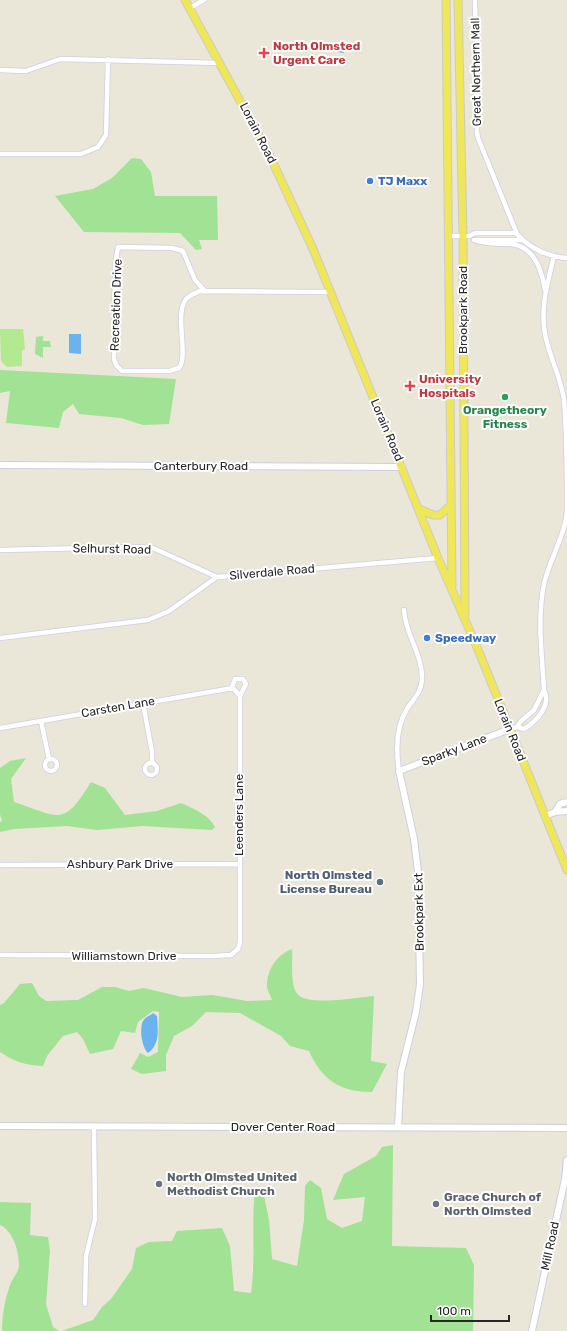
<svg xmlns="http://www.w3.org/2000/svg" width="567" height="1331" viewBox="0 0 567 1331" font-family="Rubik,sans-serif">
<rect width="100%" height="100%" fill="#eae6d8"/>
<path fill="#a1e294" d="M 132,158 L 141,159 L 151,172 L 155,196 L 217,196 L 218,240 L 199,240 L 202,249 L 196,250 L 180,233 L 84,232 L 55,196 L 93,189 L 112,178 Z
M 43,336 L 43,341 L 50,341 L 51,347 L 43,347 L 43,358 L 35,354 L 36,337 Z
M 0,370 L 176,379 L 169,424 L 143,425 L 121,418 L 79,414 L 73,404 L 63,412 L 59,428 L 6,423 L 10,391 L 0,393 Z
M 26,758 L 11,779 L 14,802 C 60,817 63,828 91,782 L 105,788 L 125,815 L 157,811 L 181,803 C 194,809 208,814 215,827 L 212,830 L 143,826 L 97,830 L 67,826 L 14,829 L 0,832 L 0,822 L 2,821 L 0,814 L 0,768 L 10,761 Z
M 292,949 C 293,962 290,980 296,992 C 304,1008 358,997 374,996 L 371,1061 L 387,1064 L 372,1092 C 340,1092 322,1080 309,1051 L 290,1046 L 281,1036 L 240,1013 L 206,1012 L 192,1026 L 174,1036 L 166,1055 L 166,1071 L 142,1074 L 131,1069 L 140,1053 L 148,1057 L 158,1052 L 159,1012 L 153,1011 L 138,1022 L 135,1033 L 121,1031 L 113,1049 L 90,1054 L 83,1039 L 77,1032 L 63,1036 L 47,1056 L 43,1066 C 24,1065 16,1062 0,1052 L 0,1005 L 4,1003 L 20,984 L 32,983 L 39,996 L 46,1001 L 78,1000 L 102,987 L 115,987 L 129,991 L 144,988 L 182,997 L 212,995 L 247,1001 L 272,1000 C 271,996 267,990 267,986 C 267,969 277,955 292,949 Z
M 393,1145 L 392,1246 L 466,1248 L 474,1265 L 473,1331 L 62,1331 L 93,1320 L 102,1307 L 111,1299 L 132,1269 L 136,1248 L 149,1242 L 172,1241 L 177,1231 L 222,1228 L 230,1246 L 234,1291 L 251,1293 C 256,1259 251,1225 255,1190 L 263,1191 L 269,1220 L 272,1259 L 297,1266 L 304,1220 L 305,1186 L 310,1180 L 321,1188 L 327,1219 L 342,1228 L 362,1221 L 365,1197 L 333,1200 L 344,1174 L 376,1156 L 382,1147 Z
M 0,1202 L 31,1203 L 30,1235 L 48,1237 L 50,1251 L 46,1304 L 53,1327 L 59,1331 L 2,1331 C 2,1316 5,1299 10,1285 C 12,1279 19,1272 19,1265 C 19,1251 13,1231 0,1225 Z"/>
<path fill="#b3e98f" d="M 0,329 L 23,329 L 25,350 L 22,350 L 22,366 L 7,367 L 1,361 Z"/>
<path fill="#6ab3ee" d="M 330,44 L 345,44 L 344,53 L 329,51 Z
M 69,334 L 81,334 L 81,354 L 69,353 Z
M 153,1013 L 157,1016 C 158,1031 160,1044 148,1053 C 142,1048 139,1029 143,1021 C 145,1017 150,1016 153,1013 Z"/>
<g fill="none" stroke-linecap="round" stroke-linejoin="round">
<defs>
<path id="street" d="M 475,0 L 477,132 L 478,138 L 517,234 C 529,248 548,257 567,258
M 190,8 L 204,0
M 0,70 L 26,71 L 60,59 L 220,63
M 0,154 L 81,154 L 98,147 L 106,135 L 108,59
M 449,236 L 469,236 L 475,233 L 516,233
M 474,240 C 487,245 498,243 511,244 C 535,246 542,271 545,290
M 477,240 L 523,240
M 205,291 L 195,280 L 183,251 L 172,248 L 118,247 L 115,265 L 114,359 L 116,365 L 122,371 L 169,371 L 179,368 C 189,356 174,315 186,299 C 189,295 196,293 200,291 L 331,292
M 0,550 L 134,547 L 153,548 L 217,577
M 0,638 L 148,620 L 169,611 L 217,577 L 438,558
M 231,689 L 235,679 L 243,679 L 246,684 L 240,696
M 143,703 L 152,752 L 152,763
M 41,721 L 49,759
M 517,727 L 521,721 L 534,710 L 544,690
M 0,728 L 233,688 L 240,696 L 240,942 L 238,949 L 231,955 L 213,956 L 0,955
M 510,729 L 517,727 L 524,729 C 536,722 552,705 544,690 C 542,654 537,619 544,584 C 549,561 567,531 567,509 C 567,474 567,435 564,400 C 561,377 549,356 545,334 C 540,308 548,281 554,256
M45 765a6 6 0 1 1 12 0a6 6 0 1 1-12 0Z
M145 769a6 6 0 1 1 12 0a6 6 0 1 1-12 0Z
M 399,771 C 396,751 395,728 407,709 C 413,699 421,693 422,680 C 423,654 405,635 404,610
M 0,865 L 239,864
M 85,1304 L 86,1256 L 95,1219 L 94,1127"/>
<path id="secondary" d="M 0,465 L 402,467
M 555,812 L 560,804 L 567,802
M 545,816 L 555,812 L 567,811
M 0,1126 L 567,1128
M 398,1127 L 401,1072 L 416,1012 L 420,984 L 418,872 L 414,839 L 399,771 L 510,729
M 532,1331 L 565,1179 L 567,1160"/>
<path id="primary" d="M 185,0 L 269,154 L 313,249 L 438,558 L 479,652 L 567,870
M 446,0 L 452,586
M 458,0 L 463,236 L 465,615
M 419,509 L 433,515 L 440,515 L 451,505"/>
</defs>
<use href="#street" stroke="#cecee1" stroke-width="6"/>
<use href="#secondary" stroke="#cecee1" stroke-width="8"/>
<use href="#primary" stroke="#cbcbcb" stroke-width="9"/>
<use href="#street" stroke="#fff" stroke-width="4.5"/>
<use href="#secondary" stroke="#fff" stroke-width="6"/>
<use href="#primary" stroke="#f0e758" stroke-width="7"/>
</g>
<g fill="#e0444e" stroke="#fff" stroke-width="1.5">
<path d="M262 47h4v4h4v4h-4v4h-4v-4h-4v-4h4z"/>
<path d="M408 380h4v4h4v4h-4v4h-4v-4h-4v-4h4z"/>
</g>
<g fill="#3f7fe0" stroke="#fff" stroke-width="1.5">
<circle cx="370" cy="181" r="4"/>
<circle cx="427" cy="638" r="4"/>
</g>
<circle fill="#2e9e5b" stroke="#fff" stroke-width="1.5" cx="505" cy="397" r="4"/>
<circle fill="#5c6f8a" stroke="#fff" stroke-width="1.5" cx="380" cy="882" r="4"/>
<g fill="#6b7280" stroke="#fff" stroke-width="1.5">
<circle cx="159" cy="1184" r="4"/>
<circle cx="436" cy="1204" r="4"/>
</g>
<g text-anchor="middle" stroke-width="4" stroke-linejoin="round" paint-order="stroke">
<g font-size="12" font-weight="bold" fill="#be3a42" stroke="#fff" text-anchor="start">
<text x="273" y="50">North Olmsted<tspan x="273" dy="14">Urgent Care</tspan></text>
<text x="419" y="383">University<tspan x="419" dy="14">Hospitals</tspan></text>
</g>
<g font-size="12" fill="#272727" stroke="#fff">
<text transform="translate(476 72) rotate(-91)" y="4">Great Northern Mall</text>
<text transform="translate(258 133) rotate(63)" y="4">Lorain Road</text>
<text transform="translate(116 305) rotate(-88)" y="4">Recreation Drive</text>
<text transform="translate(463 310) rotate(-90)" y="4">Brookpark Road</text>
<text transform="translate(387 430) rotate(67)" y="4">Lorain Road</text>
<text x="201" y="470">Canterbury Road</text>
<text transform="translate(112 549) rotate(1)" y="4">Selhurst Road</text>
<text transform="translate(272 572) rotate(-5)" y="4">Silverdale Road</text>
<text transform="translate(118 707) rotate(-10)" y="4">Carsten Lane</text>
<text transform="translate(510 730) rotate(68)" y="4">Lorain Road</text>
<text transform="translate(454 750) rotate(-21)" y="4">Sparky Lane</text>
<text transform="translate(239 815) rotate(-90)" y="4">Leenders Lane</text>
<text x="120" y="868">Ashbury Park Drive</text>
<text transform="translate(419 912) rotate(-91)" y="4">Brookpark Ext</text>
<text x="124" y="960">Williamstown Drive</text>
<text x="283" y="1131">Dover Center Road</text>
<text transform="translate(550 1246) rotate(-78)" y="4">Mill Road</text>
</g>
<g font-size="12" font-weight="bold" fill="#366cbe" stroke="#fff" text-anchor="start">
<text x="378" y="185">TJ Maxx</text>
<text x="435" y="642">Speedway</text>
</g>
<g font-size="12" font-weight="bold" fill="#27864d" stroke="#fff">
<text x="505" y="414">Orangetheory<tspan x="505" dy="14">Fitness</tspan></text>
</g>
<g font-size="12" font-weight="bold" fill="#4e5e75" stroke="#fff" text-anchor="end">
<text x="372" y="879">North Olmsted<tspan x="372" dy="14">License Bureau</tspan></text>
</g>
<g font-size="12" font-weight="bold" fill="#5b616d" stroke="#fff" text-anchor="start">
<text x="167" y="1181">North Olmsted United<tspan x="167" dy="14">Methodist Church</tspan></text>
<text x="444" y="1201">Grace Church of<tspan x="444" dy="14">North Olmsted</tspan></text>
</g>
</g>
<path d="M431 1315v6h78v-6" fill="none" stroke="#272727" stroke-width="2"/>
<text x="437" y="1315" font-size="12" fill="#272727" stroke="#ffffff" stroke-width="3" paint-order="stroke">100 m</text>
</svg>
